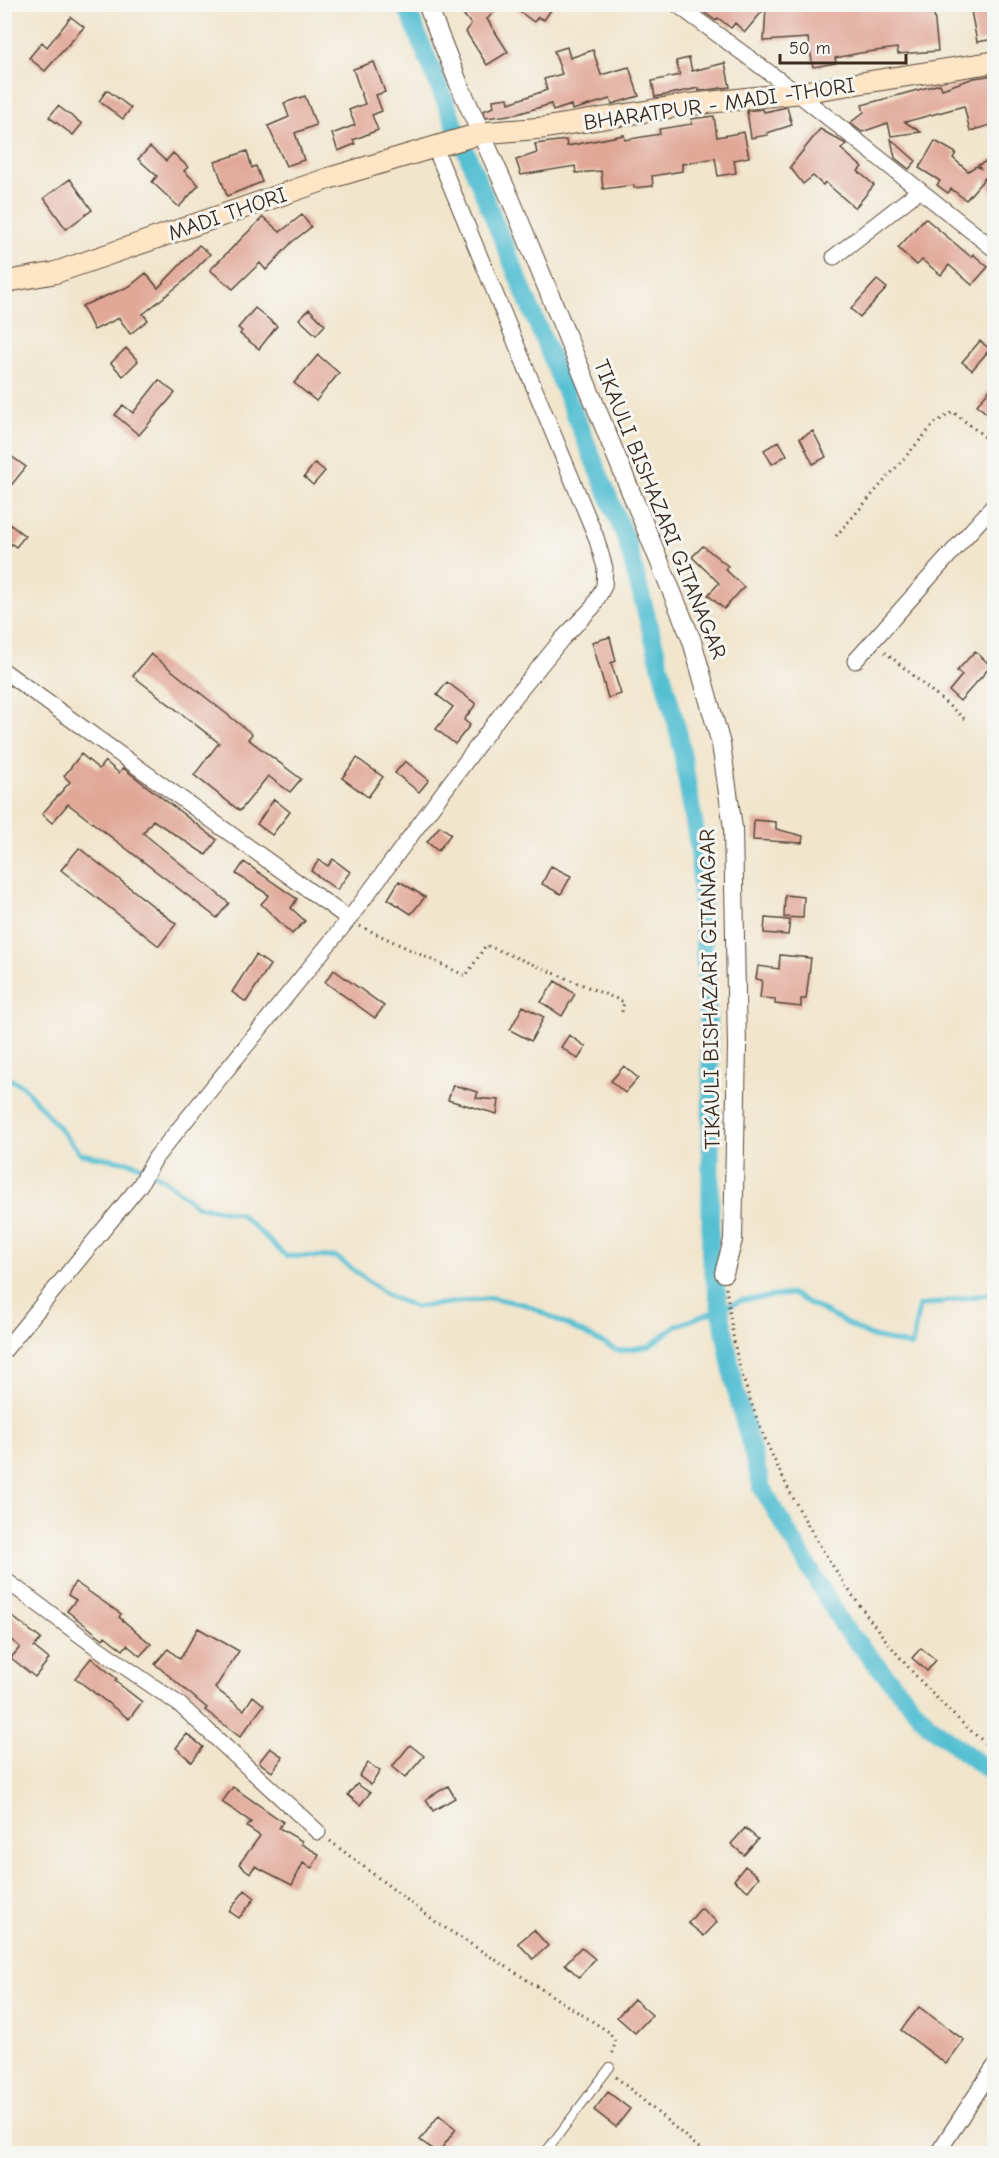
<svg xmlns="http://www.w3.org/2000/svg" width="999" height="2158" viewBox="0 0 999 2158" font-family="'Comic Neue',sans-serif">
<rect width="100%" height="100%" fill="#f6f6f2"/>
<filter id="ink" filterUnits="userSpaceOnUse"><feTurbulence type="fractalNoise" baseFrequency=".0167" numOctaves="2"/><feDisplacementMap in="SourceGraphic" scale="12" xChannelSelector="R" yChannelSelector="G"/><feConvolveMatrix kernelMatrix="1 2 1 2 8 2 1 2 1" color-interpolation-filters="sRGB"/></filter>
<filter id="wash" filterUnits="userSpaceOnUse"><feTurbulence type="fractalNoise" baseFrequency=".008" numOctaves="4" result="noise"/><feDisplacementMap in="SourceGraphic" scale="24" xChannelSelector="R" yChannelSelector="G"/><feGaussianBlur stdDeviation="1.35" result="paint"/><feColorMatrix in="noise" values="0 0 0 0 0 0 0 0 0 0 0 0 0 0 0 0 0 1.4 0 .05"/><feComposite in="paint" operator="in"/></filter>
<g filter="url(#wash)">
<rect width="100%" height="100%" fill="#f1e5cc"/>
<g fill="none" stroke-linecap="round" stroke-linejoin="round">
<path stroke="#56c0d3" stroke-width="5" d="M 4,1076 L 23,1086 L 81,1154 L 134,1163 L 162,1178 L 197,1206 L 240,1214 L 286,1256 L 336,1257 L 389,1296 L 415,1307 L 493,1298 L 527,1305 L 619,1351 L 650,1346 L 676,1326 L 743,1300 L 792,1294 L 870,1336 L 912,1346 L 919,1306 L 994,1293"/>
<path stroke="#56c0d3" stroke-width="18" d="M 405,4 L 626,539 L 679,735 L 699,851 L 711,1079 L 710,1255 L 735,1388 L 762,1488 L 843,1626 L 929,1725 L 994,1775"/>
</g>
<g id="blocks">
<path fill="#e1a898" d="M 474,4 L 502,4 L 487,19 L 508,52 L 487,65 L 466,32 L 471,24 L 463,14 Z
M 509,4 L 555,4 L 544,20 L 538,17 L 534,22 Z
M 693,4 L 933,4 L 938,51 L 898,54 L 897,48 L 860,53 L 835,58 L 836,63 L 813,67 L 808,38 L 764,41 L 766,7 L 745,32 L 735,23 L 731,28 L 718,18 L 716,21 Z
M 994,6 L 994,39 L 977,42 L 971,11 Z
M 71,17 L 84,27 L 45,71 L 29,58 L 42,42 L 47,47 Z
M 567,47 L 570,58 L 593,50 L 601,75 L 629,67 L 639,96 L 612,104 L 610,99 L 572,110 L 571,105 L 553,111 L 551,104 L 517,114 L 486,118 L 483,111 L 494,107 L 493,100 L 508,98 L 509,103 L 547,90 L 544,79 L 562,74 L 554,51 Z
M 689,58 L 692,71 L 725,63 L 730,87 L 699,91 L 699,88 L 655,97 L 652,81 L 680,75 L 676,61 Z
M 374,62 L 385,92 L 376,95 L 382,111 L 372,115 L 378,130 L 353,140 L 355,144 L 338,151 L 332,134 L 355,125 L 349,110 L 365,104 L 353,69 Z
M 994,75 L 994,124 L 970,131 L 964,106 L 905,122 L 921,132 L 891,136 L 888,123 L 862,132 L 850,123 L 864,112 L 862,105 L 940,84 L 942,89 L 974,78 Z
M 107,90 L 131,108 L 123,119 L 99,101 Z
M 305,96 L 316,125 L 295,133 L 304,160 L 286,166 L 268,126 L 289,117 L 284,103 Z
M 58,106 L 82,124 L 73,135 L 49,117 Z
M 787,107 L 792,125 L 767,133 L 768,135 L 751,138 L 747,111 L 763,109 L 764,112 Z
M 714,116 L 717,137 L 744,132 L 749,157 L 734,160 L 736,173 L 718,176 L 715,158 L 682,164 L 682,171 L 652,176 L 653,186 L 634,188 L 634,185 L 603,189 L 601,171 L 576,173 L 575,166 L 521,175 L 516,160 L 537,153 L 535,144 L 566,140 L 567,146 L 624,135 L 625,140 L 660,134 L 659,129 L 692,124 L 691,119 Z
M 820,129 L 846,144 L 841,149 L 862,167 L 858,171 L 874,185 L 855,208 L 825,182 L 823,185 L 813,176 L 803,184 L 790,167 Z
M 891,139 L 916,161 L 909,169 L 895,158 Z
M 935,141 L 956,153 L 953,158 L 968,171 L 976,166 L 980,168 L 978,165 L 994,158 L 994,199 L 985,178 L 966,200 L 951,189 L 948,193 L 937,185 L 940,181 L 919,168 Z
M 150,147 L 166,161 L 173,153 L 188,167 L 184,171 L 199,185 L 179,207 L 152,182 L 157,176 L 138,159 Z
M 247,151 L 252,168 L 256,166 L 262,182 L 227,196 L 215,162 Z
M 70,179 L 92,210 L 66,229 L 44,198 Z
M 302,215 L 311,227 L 292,242 L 266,270 L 260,263 L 233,289 L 210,270 L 263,217 L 280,232 Z
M 925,218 L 971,257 L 973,254 L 988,267 L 972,285 L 949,265 L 941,275 L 922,260 L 917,265 L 898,248 Z
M 199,245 L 210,254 L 184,281 L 143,314 L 148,320 L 130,334 L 119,318 L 94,330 L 82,306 L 130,286 L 146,273 L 158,288 Z
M 877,280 L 887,288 L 860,317 L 851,309 Z
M 255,308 L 277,326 L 259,349 L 240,334 L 242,331 L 238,328 Z
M 309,309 L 325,325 L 316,335 L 299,319 Z
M 980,341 L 990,349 L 972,370 L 962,362 Z
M 126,348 L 138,361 L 123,376 L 111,363 Z
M 318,355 L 339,373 L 316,401 L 294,383 Z
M 159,380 L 175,393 L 139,435 L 115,415 L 123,405 L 133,413 Z
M 994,384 L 994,420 L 977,405 Z
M 813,431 L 826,457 L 813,464 L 800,438 Z
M 779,441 L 787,455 L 772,464 L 764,450 Z
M 4,451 L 26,467 L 4,494 Z
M 315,463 L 325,471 L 313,485 L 304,477 Z
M 4,520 L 25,536 L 16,547 L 12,544 L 4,553 Z
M 703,546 L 728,566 L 725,569 L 744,587 L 724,609 L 708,595 L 719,583 L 692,557 Z
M 610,637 L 616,661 L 611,663 L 621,694 L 608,698 L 592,642 Z
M 975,651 L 991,666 L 960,701 L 949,691 L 962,675 L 957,671 Z
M 151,654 L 252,734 L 248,739 L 301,779 L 290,792 L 268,776 L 240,811 L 194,775 L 219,743 L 133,676 Z
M 447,682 L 476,704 L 464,720 L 470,725 L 455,744 L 436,729 L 453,707 L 437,695 Z
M 81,754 L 99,769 L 105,761 L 119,773 L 123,768 L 217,840 L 206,855 L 153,820 L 143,833 L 229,903 L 217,918 L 68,804 L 52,823 L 42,814 L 70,782 L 64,776 Z
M 357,758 L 383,777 L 368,797 L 342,778 Z
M 405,761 L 429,780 L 419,792 L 395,773 Z
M 274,799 L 290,812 L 272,835 L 257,824 Z
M 754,820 L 776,822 L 776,829 L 803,836 L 802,843 L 753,840 Z
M 440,826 L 451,834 L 438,851 L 427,842 Z
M 79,848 L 176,924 L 159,946 L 61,870 Z
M 333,859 L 350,872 L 337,890 L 311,871 L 319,860 L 328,866 Z
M 244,862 L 297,899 L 291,908 L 305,921 L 292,934 L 261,904 L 269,895 L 236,874 Z
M 551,866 L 571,876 L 561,894 L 542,884 Z
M 399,881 L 425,897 L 411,914 L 388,899 Z
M 785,895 L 804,897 L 803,918 L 784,917 Z
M 765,918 L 790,920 L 788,935 L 764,933 Z
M 256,955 L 270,965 L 246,1002 L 232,992 Z
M 780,955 L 811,958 L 806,999 L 801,999 L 801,1007 L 775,1004 L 775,999 L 760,998 L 762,980 L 756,979 L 758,966 L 779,969 Z
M 334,970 L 384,1006 L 375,1018 L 325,982 Z
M 555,981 L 575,994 L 562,1016 L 541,1002 Z
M 523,1006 L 544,1017 L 531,1041 L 510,1030 Z
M 569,1035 L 586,1047 L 578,1059 L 561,1047 Z
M 624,1066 L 638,1078 L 625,1093 L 611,1081 Z
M 453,1085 L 478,1092 L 476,1098 L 499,1100 L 497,1114 L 448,1100 Z
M 75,1582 L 121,1614 L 119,1617 L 151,1644 L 140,1656 L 127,1645 L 123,1650 L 105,1636 L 103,1639 L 67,1611 L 76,1600 L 68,1595 Z
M 4,1610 L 41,1639 L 34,1647 L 49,1659 L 35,1677 L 11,1658 L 20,1647 L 4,1634 Z
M 198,1628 L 239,1651 L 215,1688 L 244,1710 L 253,1696 L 264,1705 L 240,1737 L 205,1710 L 207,1708 L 155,1664 L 168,1649 L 180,1659 Z
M 921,1648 L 936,1660 L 927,1671 L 912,1658 Z
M 91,1658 L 117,1679 L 115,1681 L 142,1702 L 129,1719 L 75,1678 Z
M 187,1734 L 203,1747 L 192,1762 L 176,1748 Z
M 410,1745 L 424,1756 L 405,1778 L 392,1767 Z
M 270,1748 L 283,1757 L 272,1772 L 259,1762 Z
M 368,1763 L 380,1771 L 371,1785 L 359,1776 Z
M 357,1784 L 370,1793 L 360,1805 L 348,1795 Z
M 448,1786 L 455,1798 L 433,1811 L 426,1799 Z
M 233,1787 L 283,1822 L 279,1828 L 302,1841 L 301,1844 L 319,1854 L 312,1868 L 303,1863 L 292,1885 L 255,1866 L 250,1873 L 239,1864 L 260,1836 L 247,1827 L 251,1822 L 222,1802 Z
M 745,1828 L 758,1839 L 744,1855 L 731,1844 Z
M 745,1866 L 759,1877 L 748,1891 L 734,1880 Z
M 245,1890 L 255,1898 L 239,1918 L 229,1911 Z
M 701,1908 L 717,1922 L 704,1936 L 688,1923 Z
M 534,1930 L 548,1946 L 533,1959 L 518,1943 Z
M 581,1947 L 595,1959 L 579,1977 L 565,1964 Z
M 634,1999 L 652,2015 L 635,2033 L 617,2017 Z
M 919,2007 L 964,2040 L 946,2064 L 901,2030 Z
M 608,2092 L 630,2109 L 616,2127 L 594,2110 Z
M 439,2115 L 456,2129 L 438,2153 L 420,2140 Z"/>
</g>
</g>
<g filter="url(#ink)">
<use href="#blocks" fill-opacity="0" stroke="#564638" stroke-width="1.5"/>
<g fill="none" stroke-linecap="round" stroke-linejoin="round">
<defs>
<path id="service" d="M 544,2154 L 610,2067"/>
<path id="minor" d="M 676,4 L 797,93 L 994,249
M 834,257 L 920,190
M 855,661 L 994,505
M 4,671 L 349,919
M 4,1351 L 140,1185 L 156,1157 L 349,919 L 501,714 L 562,639 L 593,607 L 604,586 L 605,568 L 596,537 L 435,148
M 4,1579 L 92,1644 L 180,1705 L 318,1832
M 937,2154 L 994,2067"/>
<path id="tertiary" d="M 427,4 L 458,82 L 511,200 L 692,641 L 721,744 L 733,828 L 737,1047 L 733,1240 L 724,1273"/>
<path id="secondary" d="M 4,282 L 54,273 L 330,178 L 482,133 L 543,128 L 685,105 L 797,93 L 994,62"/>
</defs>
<use href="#service" stroke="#564638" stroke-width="10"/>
<use href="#minor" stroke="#564638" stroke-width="17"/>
<use href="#tertiary" stroke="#564638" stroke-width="20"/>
<use href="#secondary" stroke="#564638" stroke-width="23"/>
<path stroke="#564638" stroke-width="3" stroke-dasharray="1.5 4.5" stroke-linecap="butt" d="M 836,536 L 935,423 L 953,412 L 994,444
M 885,652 L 967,721
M 360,926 L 466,976 L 486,945 L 624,1002 L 621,1016
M 726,1288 C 730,1311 732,1336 738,1360 C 773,1496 884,1664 994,1750
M 330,1841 L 436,1922 L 609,2032 L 615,2042 L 612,2057
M 616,2077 L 706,2154"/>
<use href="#service" stroke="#fff" stroke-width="8"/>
<use href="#minor" stroke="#fff" stroke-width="15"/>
<use href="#tertiary" stroke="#fff" stroke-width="18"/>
<use href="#secondary" stroke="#fde5c5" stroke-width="21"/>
</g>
</g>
<g text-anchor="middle" stroke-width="6" stroke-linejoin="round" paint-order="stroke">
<g font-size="22" fill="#3b2a1e" stroke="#f6f6f2">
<text transform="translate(719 103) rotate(-8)" y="8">BHARATPUR - MADI -THORI</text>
<text transform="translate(227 213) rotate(-19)" y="8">MADI THORI</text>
<text transform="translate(661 509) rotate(68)" y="8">TIKAULI BISHAZARI GITANAGAR</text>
<text transform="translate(709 989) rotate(-91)" y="8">TIKAULI BISHAZARI GITANAGAR</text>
</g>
</g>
<rect width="999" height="2158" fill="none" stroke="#f6f6f2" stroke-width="24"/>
<path d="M780 54v9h126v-9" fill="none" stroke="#3b2a1e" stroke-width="3"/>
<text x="789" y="54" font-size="18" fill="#3b2a1e" stroke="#f6f6f2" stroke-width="4.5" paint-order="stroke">50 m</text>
</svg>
